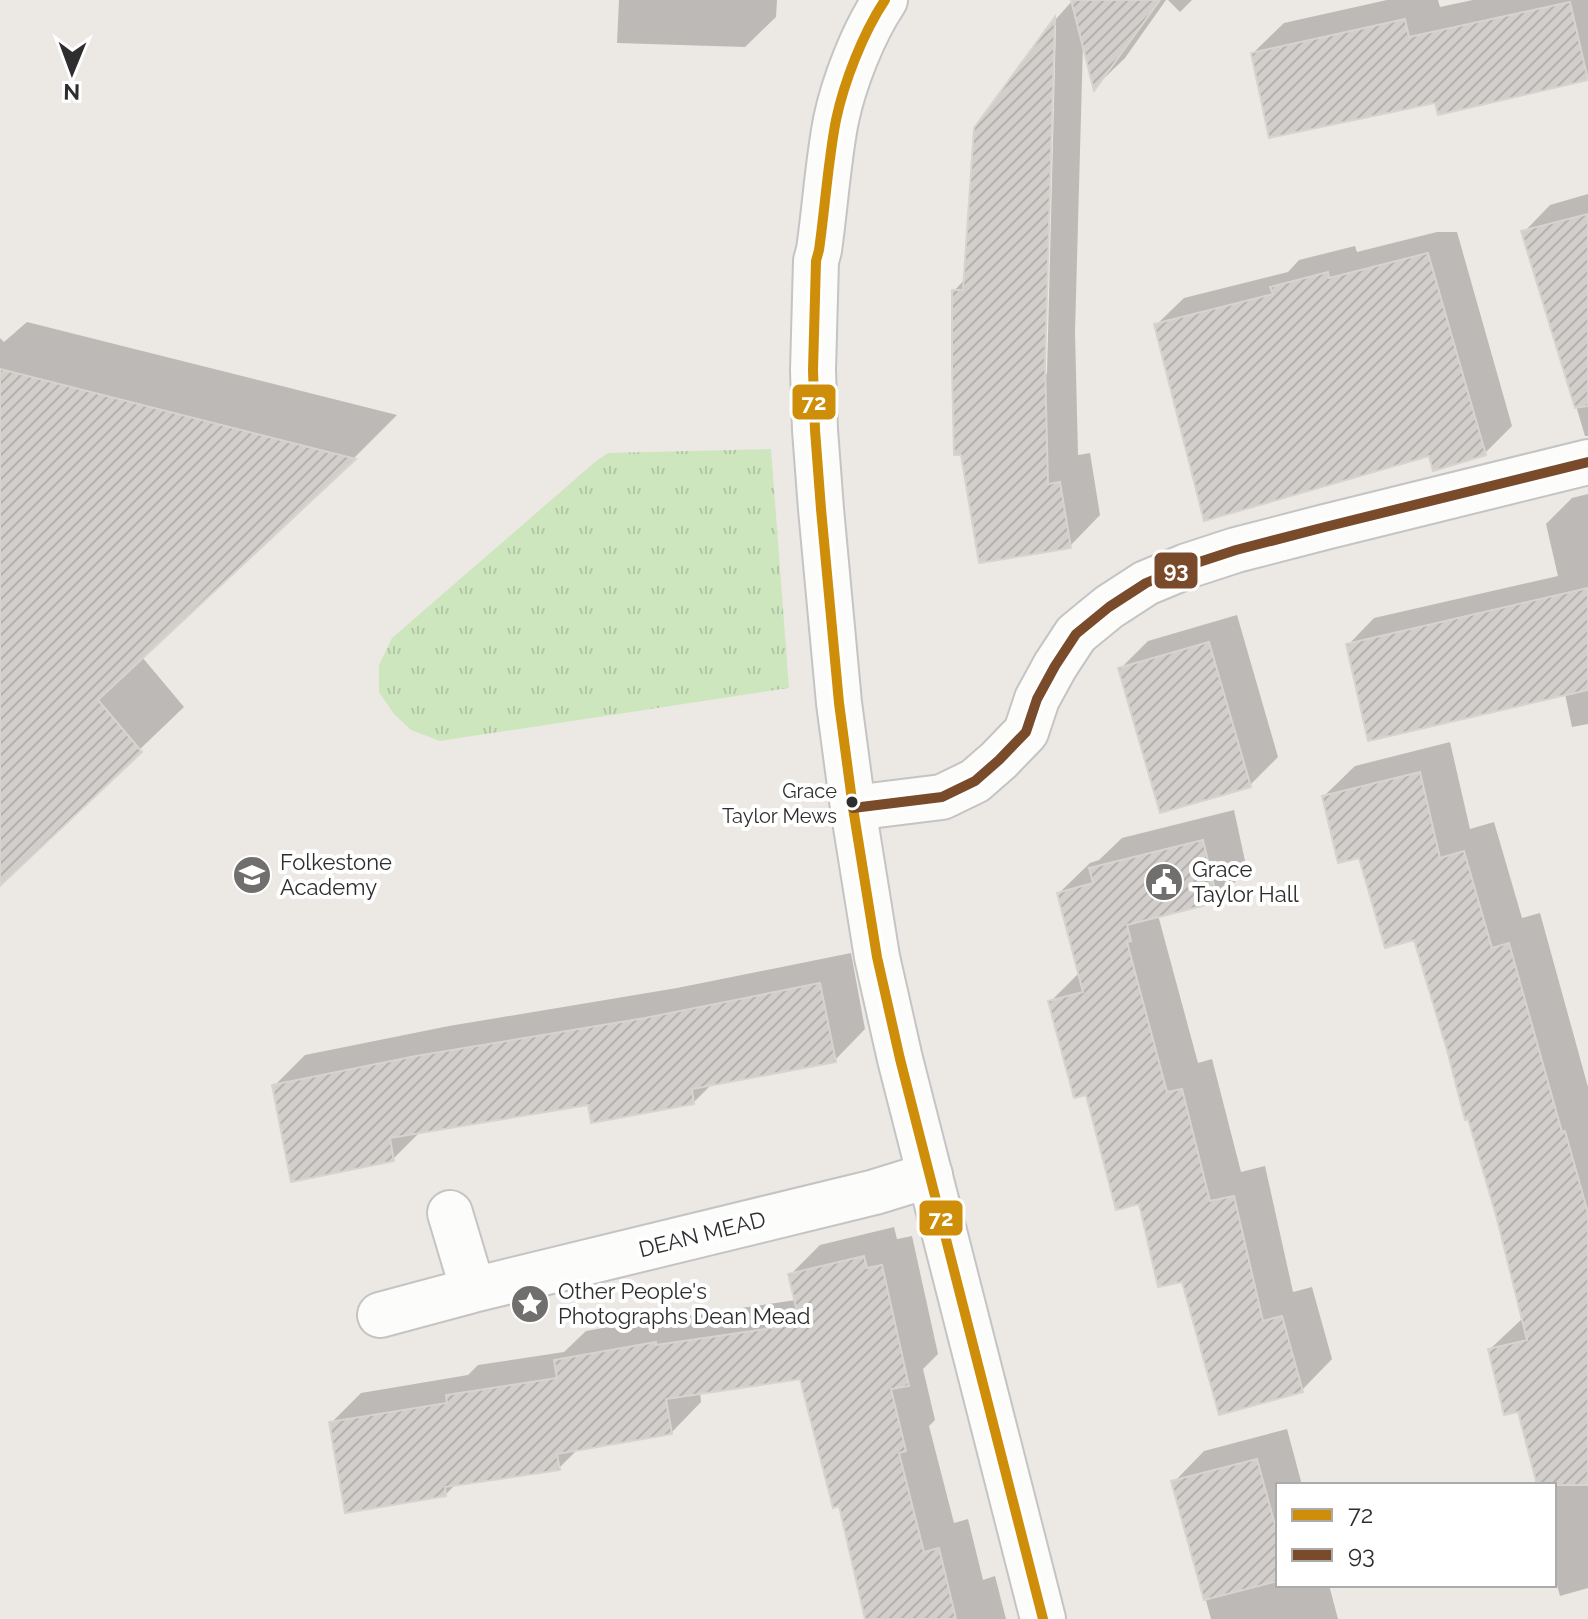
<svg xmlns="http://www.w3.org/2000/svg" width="1588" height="1619" viewBox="0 0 1588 1619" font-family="Raleway,sans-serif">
<defs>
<pattern id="grass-tufts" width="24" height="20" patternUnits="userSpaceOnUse" patternTransform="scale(2)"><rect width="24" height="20" fill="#cee6be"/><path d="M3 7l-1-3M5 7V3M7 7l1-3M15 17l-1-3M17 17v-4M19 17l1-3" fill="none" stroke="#b1c6a4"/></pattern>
<pattern id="building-hatch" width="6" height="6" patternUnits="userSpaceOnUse" patternTransform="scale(2)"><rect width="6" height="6" fill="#d1cecb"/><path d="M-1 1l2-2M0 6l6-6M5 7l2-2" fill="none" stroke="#b4b1af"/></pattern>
</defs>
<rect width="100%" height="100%" fill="#ece8e4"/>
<path fill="url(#grass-tufts)" d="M 771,449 L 789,688 L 440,741 L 411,730 L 394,714 L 379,692 L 379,665 L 392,638 L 595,462 L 608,453 Z"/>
<path fill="#0003" fill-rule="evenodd" d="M 619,0 L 777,0 L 776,17 L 745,47 L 617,43 Z
M 1073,0 L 1166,0 L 1125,58 L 1095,87 L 1083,43 L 1075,332 L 1078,455 L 1090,453 L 1100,515 L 1070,546 L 954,291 L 966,278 L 976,129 L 1056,19 ZM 1056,25 L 1047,374 L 1043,374 L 1052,29 Z
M 1168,0 L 1192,0 L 1180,12 Z
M 1387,0 L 1438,0 L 1440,7 L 1473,0 L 1588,0 L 1588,76 L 1437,101 L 1253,53 L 1284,23 Z
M 1588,194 L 1588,436 L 1585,436 L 1524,232 L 1550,205 Z
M 1437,232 L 1457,232 L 1512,426 L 1485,453 L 1430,454 L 1156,325 L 1184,298 L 1288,272 L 1299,260 L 1355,246 L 1357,252 Z
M 27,322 L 397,415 L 355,457 L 142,657 L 184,707 L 0,883 L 0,338 L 4,342 Z
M 1588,494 L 1588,724 L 1572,727 L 1565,694 L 1348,645 L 1374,618 L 1558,576 L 1546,524 L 1572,498 Z
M 1237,615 L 1278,757 L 1250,785 L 1120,669 L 1148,641 Z
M 1450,742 L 1470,829 L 1494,822 L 1522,918 L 1540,913 L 1588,1087 L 1588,1588 L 1560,1596 L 1554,1574 L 1554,1485 L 1539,1485 L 1519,1410 L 1490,1349 L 1523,1318 L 1499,1219 L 1415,938 L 1361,856 L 1324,796 L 1355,766 Z
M 1234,810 L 1247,870 L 1217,900 L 1158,915 L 1198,1063 L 1212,1059 L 1241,1172 L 1265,1166 L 1293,1292 L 1312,1287 L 1332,1359 L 1302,1390 L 1184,1280 L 1141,1202 L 1087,1092 L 1050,1002 L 1080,972 L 1059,893 L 1090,863 L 1099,860 L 1122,838 Z
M 851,953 L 865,1029 L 835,1060 L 713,1083 L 693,1103 L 589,1103 L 421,1131 L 393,1159 L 274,1086 L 305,1055 L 449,1026 L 677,988 Z
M 894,1227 L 897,1239 L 912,1236 L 938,1354 L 923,1369 L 935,1420 L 929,1426 L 954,1523 L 968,1519 L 983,1580 L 995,1576 L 1006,1619 L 867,1619 L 841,1504 L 802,1377 L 700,1392 L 701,1402 L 672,1432 L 578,1449 L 559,1468 L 457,1483 L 445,1495 L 331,1423 L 361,1393 L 468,1375 L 478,1365 L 564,1352 L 586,1331 L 685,1313 L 686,1316 L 796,1300 L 790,1275 L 820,1245 Z
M 1287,1429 L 1302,1485 L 1278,1485 L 1278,1585 L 1329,1585 L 1338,1619 L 1211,1619 L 1174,1482 L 1204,1451 Z"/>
<path fill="url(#building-hatch)" stroke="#d7d4d0" stroke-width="2" d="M 1071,0 L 1160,0 L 1094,91 Z
M 1570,2 L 1588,80 L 1438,115 L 1435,103 L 1269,138 L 1251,53 L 1405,19 L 1409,37 Z
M 1055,17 L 1045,364 L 1048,484 L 1060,482 L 1071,548 L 979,563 L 961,455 L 954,455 L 952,368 L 952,290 L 963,290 L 974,128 Z
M 1588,214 L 1588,406 L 1575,408 L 1521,231 Z
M 1428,253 L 1486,455 L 1433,471 L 1429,456 L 1204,521 L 1154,324 L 1273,294 L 1270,287 L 1328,272 L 1329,278 Z
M 0,369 L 356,459 L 98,700 L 142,752 L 0,886 Z
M 1588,588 L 1588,690 L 1368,741 L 1346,644 Z
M 1209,642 L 1251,787 L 1160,813 L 1118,668 Z
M 1420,772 L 1440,858 L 1464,851 L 1492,948 L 1509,943 L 1562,1132 L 1565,1131 L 1588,1213 L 1588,1485 L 1537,1485 L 1518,1412 L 1504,1415 L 1488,1349 L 1527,1340 L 1497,1219 L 1468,1119 L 1465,1120 L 1447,1050 L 1414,940 L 1385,948 L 1359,858 L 1338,863 L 1322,796 Z
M 1203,840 L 1218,902 L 1127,925 L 1131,941 L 1127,942 L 1167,1092 L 1182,1089 L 1210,1201 L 1234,1196 L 1263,1321 L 1282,1316 L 1303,1392 L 1219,1415 L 1182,1282 L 1158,1287 L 1139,1204 L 1116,1210 L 1086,1095 L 1074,1098 L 1048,1001 L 1083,992 L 1057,893 L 1093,883 L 1089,868 Z
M 820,983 L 836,1062 L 692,1089 L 694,1104 L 591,1123 L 588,1105 L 390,1138 L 394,1161 L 291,1182 L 272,1085 L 416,1056 L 645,1018 Z
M 864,1256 L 867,1268 L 882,1265 L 909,1386 L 891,1389 L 906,1451 L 899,1453 L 924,1552 L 939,1548 L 956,1619 L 865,1619 L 839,1506 L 833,1508 L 800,1379 L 666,1399 L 672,1434 L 557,1454 L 560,1470 L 445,1487 L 446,1496 L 345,1513 L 329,1422 L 447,1403 L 446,1395 L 557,1378 L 554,1360 L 656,1342 L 656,1345 L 800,1324 L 788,1274 Z
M 1257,1459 L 1278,1536 L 1278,1581 L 1204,1600 L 1171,1481 Z"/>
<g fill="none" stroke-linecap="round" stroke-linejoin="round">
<defs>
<path id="street" d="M 853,808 L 942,797 L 975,781 L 999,760 L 1026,732 L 1037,699 L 1055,666 L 1076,634 L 1109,607 L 1146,583 L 1187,566 L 1236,550 L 1325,527 L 1588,462
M 450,1213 L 473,1290
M 380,1315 L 473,1290 L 875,1192 L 930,1175"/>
<path id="secondary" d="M 885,0 C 863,33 844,82 836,120 C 828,161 825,208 819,250 L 816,261 L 813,370 L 815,430 L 821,509 L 839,703 L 853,808 L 877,957 L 900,1059 L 1043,1619"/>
</defs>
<use href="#street" stroke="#c5c4c5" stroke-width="48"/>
<use href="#secondary" stroke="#c5c4c5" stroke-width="48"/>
<use href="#street" stroke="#fcfcfb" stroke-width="44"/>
<use href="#secondary" stroke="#fcfcfb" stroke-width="44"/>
<defs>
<path id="bus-1" d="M 885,0 C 863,33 844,82 836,120 C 828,161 825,208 819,250 L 816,261 L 813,370 L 815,430 L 821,509 L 839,703 L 853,808 L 877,957 L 900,1059 L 1043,1619"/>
<path id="bus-2" d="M 853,808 L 942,797 L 975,781 L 999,760 L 1026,732 L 1037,699 L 1055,666 L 1076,634 L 1109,607 L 1146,583 L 1187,566 L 1236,550 L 1325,527 L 1588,462"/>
</defs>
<use href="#bus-1" stroke="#fff" stroke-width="16"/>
<use href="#bus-2" stroke="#fff" stroke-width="16"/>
<use href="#bus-1" stroke="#cf8e09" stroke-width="10"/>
<use href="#bus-2" stroke="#7a4b2a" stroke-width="10"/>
</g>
<defs>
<symbol id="school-disc" viewBox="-11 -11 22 22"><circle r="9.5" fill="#706f6e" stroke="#fff"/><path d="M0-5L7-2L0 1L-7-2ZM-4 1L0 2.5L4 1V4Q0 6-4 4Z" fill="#fff"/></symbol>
<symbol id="civic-disc" viewBox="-11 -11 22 22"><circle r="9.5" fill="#706f6e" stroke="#fff"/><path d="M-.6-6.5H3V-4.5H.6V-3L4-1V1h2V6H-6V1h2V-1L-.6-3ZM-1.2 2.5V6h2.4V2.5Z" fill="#fff"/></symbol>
<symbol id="sight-disc" viewBox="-11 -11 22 22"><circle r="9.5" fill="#706f6e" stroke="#fff"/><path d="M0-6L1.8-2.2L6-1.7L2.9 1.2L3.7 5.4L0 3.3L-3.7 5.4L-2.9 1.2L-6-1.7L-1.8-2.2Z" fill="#fff"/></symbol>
</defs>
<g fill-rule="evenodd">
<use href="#school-disc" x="230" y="853" width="44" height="44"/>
<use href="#civic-disc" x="1142" y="860" width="44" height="44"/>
<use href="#sight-disc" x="508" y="1282" width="44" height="44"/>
</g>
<circle fill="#2e2e2e" stroke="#fff" stroke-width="3" cx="852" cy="802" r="7"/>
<g text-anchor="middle" stroke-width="8" stroke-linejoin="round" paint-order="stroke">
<g font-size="20" fill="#2e2e2e" stroke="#fff" text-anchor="end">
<text x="837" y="798">Grace<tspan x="837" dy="25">Taylor Mews</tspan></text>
</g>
<g font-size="22" fill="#2e2e2e" stroke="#fff" text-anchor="start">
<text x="280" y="870">Folkestone<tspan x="280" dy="25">Academy</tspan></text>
<text x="1192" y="877">Grace<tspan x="1192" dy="25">Taylor Hall</tspan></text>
<text x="558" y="1299">Other People's<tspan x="558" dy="25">Photographs Dean Mead</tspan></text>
</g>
<g font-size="22" fill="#2e2e2e" stroke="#fff">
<text transform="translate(702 1234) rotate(-14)" y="8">DEAN MEAD</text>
</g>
</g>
<g stroke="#fff" stroke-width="3">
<rect x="791" y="383" width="46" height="38" rx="8" fill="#cf8e09"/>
<rect x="1153" y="551" width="46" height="39" rx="8" fill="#7a4b2a"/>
<rect x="918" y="1199" width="46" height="38" rx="8" fill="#cf8e09"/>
</g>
<g font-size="22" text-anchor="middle" font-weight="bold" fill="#fff">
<text x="814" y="410">72</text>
<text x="1176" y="578">93</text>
<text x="941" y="1226">72</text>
</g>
<rect x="1276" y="1483" width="280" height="104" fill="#ffffff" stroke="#ababab" stroke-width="2"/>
<rect x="1292" y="1509" width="40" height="12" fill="#cf8e09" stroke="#ababab" stroke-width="2"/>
<text x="1348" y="1523" font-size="24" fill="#2e2e2e">72</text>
<rect x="1292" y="1549" width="40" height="12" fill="#7a4b2a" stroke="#ababab" stroke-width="2"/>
<text x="1348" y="1563" font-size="24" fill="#2e2e2e">93</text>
<g transform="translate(72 72) rotate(181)" stroke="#ffffff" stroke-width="6" paint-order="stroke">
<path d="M0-6L14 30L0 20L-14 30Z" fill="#2e2e2e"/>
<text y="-12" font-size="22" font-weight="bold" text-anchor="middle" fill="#2e2e2e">N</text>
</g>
</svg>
